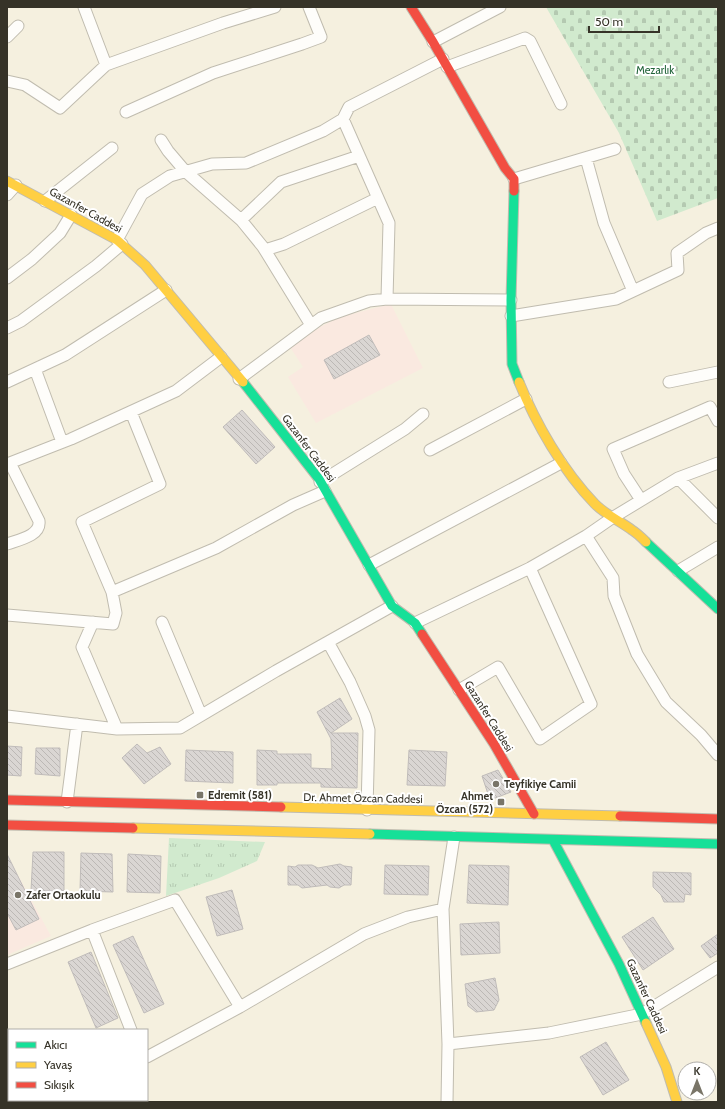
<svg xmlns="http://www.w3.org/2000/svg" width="725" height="1109" viewBox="0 0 725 1109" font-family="Cabin,sans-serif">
<defs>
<pattern id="cemetery-stones" width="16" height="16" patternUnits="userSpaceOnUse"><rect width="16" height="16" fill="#d1eace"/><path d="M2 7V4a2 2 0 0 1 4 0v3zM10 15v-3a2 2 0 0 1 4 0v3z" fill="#b4c9b1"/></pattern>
<pattern id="park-tufts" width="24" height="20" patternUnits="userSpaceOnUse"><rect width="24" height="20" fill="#d1eace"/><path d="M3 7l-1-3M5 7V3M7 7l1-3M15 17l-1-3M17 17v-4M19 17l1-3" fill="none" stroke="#b4c9b1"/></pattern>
<pattern id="building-back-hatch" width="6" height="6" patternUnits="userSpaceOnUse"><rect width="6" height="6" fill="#dad6d3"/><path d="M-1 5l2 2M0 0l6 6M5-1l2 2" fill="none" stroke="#bcb8b5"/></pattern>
</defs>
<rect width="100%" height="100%" fill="#f5f0df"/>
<path fill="#fae9e0" d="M 391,304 L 423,368 L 316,423 L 288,377 L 303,367 L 290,347 L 320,327 L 340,317 Z
M 7,855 L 51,936 L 7,955 Z"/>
<path fill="url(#cemetery-stones)" d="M 546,7 L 715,7 L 718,14 L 718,198 L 657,221 L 619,133 Z"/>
<path fill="url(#park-tufts)" d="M 169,838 L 265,842 L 257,861 L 219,878 L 166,896 Z"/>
<path fill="url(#building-back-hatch)" stroke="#c0bcba" d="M 369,335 L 380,355 L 334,379 L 324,360 Z
M 242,410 L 275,447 L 256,464 L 223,427 Z
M 340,698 L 352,719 L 331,733 L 358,733 L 357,788 L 321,787 L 321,783 L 277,783 L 277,785 L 257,785 L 257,750 L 277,751 L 277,754 L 311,754 L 311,768 L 332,769 L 331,739 L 317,712 Z
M 137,744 L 147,753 L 160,747 L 171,764 L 144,784 L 122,758 Z
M 7,746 L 22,747 L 21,776 L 7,775 Z
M 36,748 L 60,748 L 60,776 L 35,774 Z
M 186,750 L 233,752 L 233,783 L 185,781 Z
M 409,750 L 447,752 L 445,786 L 407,785 Z
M 498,770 L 511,792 L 490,800 L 482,776 Z
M 33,852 L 64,852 L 64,891 L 31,891 Z
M 81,853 L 112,854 L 113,892 L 80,891 Z
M 7,854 L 39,919 L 16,930 L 7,913 Z
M 128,854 L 161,856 L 160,893 L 127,892 Z
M 340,864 L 344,866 L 352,867 L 351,885 L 344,885 L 339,888 L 330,887 L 327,885 L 302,888 L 298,885 L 288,885 L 288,866 L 295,867 L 298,865 L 312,865 L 318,868 Z
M 385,865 L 429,866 L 428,895 L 384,894 Z
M 469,865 L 509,866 L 508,905 L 467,903 Z
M 653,872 L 691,873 L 691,895 L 685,894 L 684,902 L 664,902 L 661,895 L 653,887 Z
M 232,890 L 243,929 L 217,936 L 206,897 Z
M 653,917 L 674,949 L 643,970 L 622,937 Z
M 499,922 L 500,953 L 461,955 L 460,924 Z
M 718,934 L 718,953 L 710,958 L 701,946 Z
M 133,936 L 164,1004 L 144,1013 L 113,945 Z
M 91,952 L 118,1018 L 96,1028 L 68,962 Z
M 495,978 L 499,1000 L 494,1010 L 476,1012 L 468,1006 L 465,984 Z
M 606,1042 L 629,1080 L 603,1095 L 580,1057 Z"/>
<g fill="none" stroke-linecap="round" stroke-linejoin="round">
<defs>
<path id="street" d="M 84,7 L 106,65
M 7,37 L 18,26
M 433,42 L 500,7
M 447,67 L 525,38 L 530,41 L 561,104
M 7,81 L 25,85 L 60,108 L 106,65 L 223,23 L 275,7
M 126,112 L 213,73 L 302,44 L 321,37 L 309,7
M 343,119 L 389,223 L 387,299
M 161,140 L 168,151 L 185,171 L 241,220 L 263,247 L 311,325
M 586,158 L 604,223 L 633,291
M 514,179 L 615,149
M 7,195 L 16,185
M 45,201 L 112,148
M 241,220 L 281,182 L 359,156
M 117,240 L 142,194 L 170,176 L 212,164 L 246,163 L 323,131 L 343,119 L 349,107 L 443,59
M 265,250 L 284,244 L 378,198
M 7,278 L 32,259 L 60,233 L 71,215
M 511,316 L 616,299 L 678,270 L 677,253 L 706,233 L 718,228
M 7,328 L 21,321 L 96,266 L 122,244
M 35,369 L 62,442
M 239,379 L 321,318 L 369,301 L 387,299 L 511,300
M 7,382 L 65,355 L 166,290
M 669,382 L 718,372
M 430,450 L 526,399
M 7,464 L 71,439 L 176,391 L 221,357
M 678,478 L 718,518
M 320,482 L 405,429 L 423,414
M 641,500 L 624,474 L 613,449 L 710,407 L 718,421
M 586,536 L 613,578 L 614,596 L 637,654 L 666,702 L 701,735 L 718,755
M 7,544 C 18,540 41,536 39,521 L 10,463
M 369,565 L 561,463
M 678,571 L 718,547
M 112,592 L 82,522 L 160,484 L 131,412
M 7,615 L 113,624 L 116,613 L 112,592 L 216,548 L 293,505 L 325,491
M 93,622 L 82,647 L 117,729
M 162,622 L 201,715
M 415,623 L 530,568 L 586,536 L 612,518 L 678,478 L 718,463
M 328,642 L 350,682 L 365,716 L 369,730 L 367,810
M 459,690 L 498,667 L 540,739 L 591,704 L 530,568
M 7,716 L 117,729 L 180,728 L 276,671 L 392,606
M 67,802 L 77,724
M 92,930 L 131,1030
M 7,964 L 92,930 L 175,900 L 240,1007
M 448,1044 L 549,1033 L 642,1014 L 718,967
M 147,1057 L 240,1007 L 364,934 L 408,917 L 443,909
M 131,1100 L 131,1102
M 52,1102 L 56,1100
M 447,1102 L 448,1044 L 443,909 L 454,837"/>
<path id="fast" d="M 514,191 L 511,300 L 512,364 L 519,382
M 243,382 L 319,479 L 392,606 L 415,623 L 422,634
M 646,542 L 718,609
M 370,834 L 718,844
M 553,840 L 619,964 L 646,1023"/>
<path id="slow" d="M 7,181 L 117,240 L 145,265 L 243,382
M 519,382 C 536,424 563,471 595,504 C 606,515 620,521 632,530 C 637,533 642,538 646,542
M 281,807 L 620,816
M 133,828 L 370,834
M 646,1023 L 666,1067 L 677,1102"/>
<path id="jam" d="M 411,7 L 433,42 L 505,168 L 514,179 L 514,191
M 422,634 L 494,744 L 534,814
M 7,800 L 281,807
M 620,816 L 718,819
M 7,825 L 133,828"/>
</defs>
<use href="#street" stroke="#c0bcaf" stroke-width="13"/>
<use href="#fast" stroke="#c0bcaf" stroke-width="11"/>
<use href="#slow" stroke="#c0bcaf" stroke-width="11"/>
<use href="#jam" stroke="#c0bcaf" stroke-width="11"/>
<use href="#street" stroke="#fefdfa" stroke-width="11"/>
<use href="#fast" stroke="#16e098" stroke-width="9"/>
<use href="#slow" stroke="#ffcf43" stroke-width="9"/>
<use href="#jam" stroke="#f24e42" stroke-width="9"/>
</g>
<g fill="#797568" stroke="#fff" stroke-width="1.5">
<circle cx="496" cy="784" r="4"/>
<rect x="196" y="791" width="8" height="8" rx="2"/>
<rect x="497" y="798" width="8" height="8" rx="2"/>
<circle cx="18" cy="895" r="4"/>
</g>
<g text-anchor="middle" stroke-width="4" stroke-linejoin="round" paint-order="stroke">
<g font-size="11" fill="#22643a" stroke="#fff">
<text x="655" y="74">Mezarlık</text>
</g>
<g font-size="11" fill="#363328" stroke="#fff">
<text transform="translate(86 210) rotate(29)" y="4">Gazanfer Caddesi</text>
<text transform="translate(309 448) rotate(53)" y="4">Gazanfer Caddesi</text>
<text transform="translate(489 716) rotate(58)" y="4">Gazanfer Caddesi</text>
<text transform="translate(363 798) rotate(1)" y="4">Dr. Ahmet Özcan Caddesi</text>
<text transform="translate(647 996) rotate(65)" y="4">Gazanfer Caddesi</text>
</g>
<g font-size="11" font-weight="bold" fill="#363328" stroke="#fff" text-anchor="start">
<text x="504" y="788">Teyfikiye Camii</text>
<text x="208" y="799">Edremit (581)</text>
<text x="493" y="800" text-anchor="end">Ahmet<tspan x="493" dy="13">Özcan (572)</tspan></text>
<text x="26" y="899">Zafer Ortaokulu</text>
</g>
</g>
<rect width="725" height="1109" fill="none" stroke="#363328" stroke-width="16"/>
<rect x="8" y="1029" width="140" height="72" fill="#ffffff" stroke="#afada9"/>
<rect x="16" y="1042" width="20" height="6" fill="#16e098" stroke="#afada9"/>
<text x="44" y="1049" font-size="12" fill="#363328">Akıcı</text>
<rect x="16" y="1062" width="20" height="6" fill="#ffcf43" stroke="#afada9"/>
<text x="44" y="1069" font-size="12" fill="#363328">Yavaş</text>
<rect x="16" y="1082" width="20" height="6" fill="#f24e42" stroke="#afada9"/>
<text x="44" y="1089" font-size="12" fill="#363328">Sıkışık</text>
<g transform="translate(697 1081)"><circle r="19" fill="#ffffff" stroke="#afada9"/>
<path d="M0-3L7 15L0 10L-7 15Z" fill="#797568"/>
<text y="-6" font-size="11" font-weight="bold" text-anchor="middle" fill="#363328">K</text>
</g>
<path d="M589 26v6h70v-6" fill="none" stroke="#363328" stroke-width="2"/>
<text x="595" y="26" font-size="12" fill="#363328" stroke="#ffffff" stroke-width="3" paint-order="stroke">50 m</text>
</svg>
